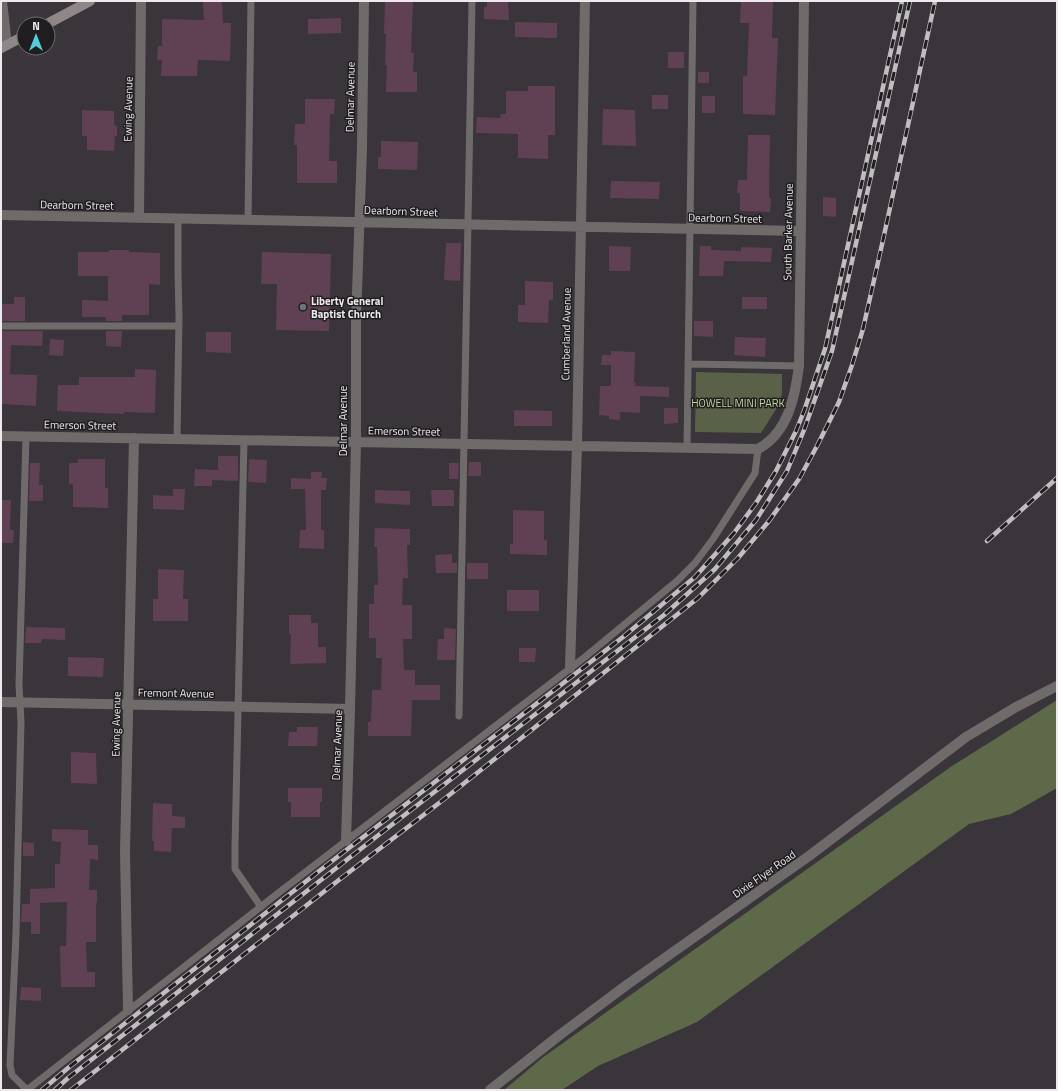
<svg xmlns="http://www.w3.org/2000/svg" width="1058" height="1091" viewBox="0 0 1058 1091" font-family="'Titillium Web',sans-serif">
<rect width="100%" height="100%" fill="#3a343b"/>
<path fill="#596248" d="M 696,372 L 782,374 L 782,394 L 778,406 L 761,433 L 695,432 Z"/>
<path fill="#5e6949" d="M 1057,700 L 1057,788 L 1011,814 L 969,824 L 697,1022 L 598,1066 L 562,1090 L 504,1090 L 542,1058 L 952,766 Z"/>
<path fill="#604154" d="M 203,1 L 222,1 L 223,23 L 231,23 L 230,61 L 198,60 L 197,76 L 161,76 L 162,60 L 157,60 L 158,46 L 162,46 L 162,19 L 204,20 Z
M 385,1 L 413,1 L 411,53 L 414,53 L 413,72 L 417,72 L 417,92 L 386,92 L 387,65 L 385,65 L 386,34 L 384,34 Z
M 487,1 L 508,1 L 509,20 L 484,19 L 484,7 L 487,7 Z
M 741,1 L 773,2 L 772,38 L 778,38 L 775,115 L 743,114 L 743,76 L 747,76 L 749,23 L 740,23 Z
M 341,18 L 341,33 L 308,34 L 308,19 Z
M 515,22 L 557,23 L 557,38 L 515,37 Z
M 668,52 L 684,52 L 684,68 L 668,68 Z
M 698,72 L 709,72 L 709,83 L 698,83 Z
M 528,86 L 555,86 L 555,135 L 548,135 L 548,159 L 518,158 L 518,134 L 476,133 L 477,117 L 500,118 L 501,114 L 506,114 L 506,91 L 528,91 Z
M 652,95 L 668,95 L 668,109 L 652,109 Z
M 702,96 L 715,96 L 715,113 L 702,113 Z
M 305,99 L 335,99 L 334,114 L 330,114 L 329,161 L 337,161 L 337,183 L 297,183 L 297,145 L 294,145 L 295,124 L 305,124 Z
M 603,109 L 635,110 L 636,146 L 602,145 Z
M 82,110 L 114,111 L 114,125 L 117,126 L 117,136 L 115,136 L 114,151 L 87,150 L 87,136 L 82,136 Z
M 748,135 L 770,135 L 769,198 L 771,198 L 770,212 L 740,211 L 740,193 L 737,193 L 738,180 L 747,180 Z
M 381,141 L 418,142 L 417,170 L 378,169 L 378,157 L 381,157 Z
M 611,181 L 660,182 L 659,199 L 610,198 Z
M 823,197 L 836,198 L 836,217 L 823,216 Z
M 446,243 L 461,243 L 460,281 L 444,280 Z
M 609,246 L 631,247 L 630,271 L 609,271 Z
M 700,246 L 711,246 L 711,250 L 741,251 L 741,247 L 772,248 L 771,262 L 724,261 L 723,276 L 699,276 Z
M 109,250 L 129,250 L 129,252 L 160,253 L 160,285 L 149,284 L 149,315 L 122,315 L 122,321 L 106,321 L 106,317 L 82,317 L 82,300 L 108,301 L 108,276 L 78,276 L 78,252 L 109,252 Z
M 262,252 L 331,254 L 329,331 L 276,330 L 277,284 L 261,284 Z
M 525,281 L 553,282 L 553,300 L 549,300 L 548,323 L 518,322 L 518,305 L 525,305 Z
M 14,297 L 25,297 L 25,321 L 1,321 L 1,304 L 14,304 Z
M 742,297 L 767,297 L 767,309 L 742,309 Z
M 694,321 L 713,321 L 713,337 L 694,336 Z
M 1,331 L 43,331 L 42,346 L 11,345 L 10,374 L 1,374 Z
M 106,331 L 122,331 L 121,347 L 106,346 Z
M 206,332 L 231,332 L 231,353 L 206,352 Z
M 735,337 L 766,338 L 765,357 L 734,355 Z
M 50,339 L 64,340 L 63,356 L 49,355 Z
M 611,351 L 635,352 L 634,383 L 636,383 L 635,386 L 669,387 L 669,397 L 640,396 L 640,413 L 620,412 L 620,420 L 609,419 L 609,416 L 599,415 L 600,386 L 611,386 L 611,365 L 601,365 L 602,355 L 611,355 Z
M 135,369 L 156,370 L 155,413 L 124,412 L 124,414 L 57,411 L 58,385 L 79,385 L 79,377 L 135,377 Z
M 1,374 L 37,375 L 36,406 L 1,404 Z
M 664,408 L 678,408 L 678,423 L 664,424 Z
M 514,410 L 552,411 L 552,426 L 514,426 Z
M 218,456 L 238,456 L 238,481 L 212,480 L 212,486 L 194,486 L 195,469 L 218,470 Z
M 78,459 L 105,459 L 105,488 L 108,488 L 108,508 L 73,507 L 73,484 L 69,484 L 69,463 L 78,463 Z
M 249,459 L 267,460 L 266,483 L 250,482 L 248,481 Z
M 469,462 L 481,462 L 481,476 L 468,476 Z
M 30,463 L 40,463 L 39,485 L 43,485 L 43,501 L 29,501 Z
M 449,463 L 459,463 L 458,479 L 449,479 Z
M 311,472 L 322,472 L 321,478 L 327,478 L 326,490 L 321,490 L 321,530 L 324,530 L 324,549 L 299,548 L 300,530 L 306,530 L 305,489 L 291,489 L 291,478 L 311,479 Z
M 173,489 L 185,489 L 184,510 L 153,509 L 153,495 L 173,496 Z
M 375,490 L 410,491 L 410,505 L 375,503 Z
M 431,490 L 454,490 L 454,506 L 432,506 Z
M 1,500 L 11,500 L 10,530 L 14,530 L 13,543 L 1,543 Z
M 513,510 L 544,511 L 544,540 L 547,540 L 547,555 L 510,554 L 510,544 L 513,544 Z
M 375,528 L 410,529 L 410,545 L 407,545 L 408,578 L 403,578 L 402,605 L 412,605 L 412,639 L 403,639 L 404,670 L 415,670 L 415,685 L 440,685 L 440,700 L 412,700 L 411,736 L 368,736 L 368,722 L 371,722 L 372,690 L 381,690 L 382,658 L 376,658 L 376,638 L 369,638 L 369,604 L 374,604 L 374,585 L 378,585 L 377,547 L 374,547 Z
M 452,554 L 452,563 L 457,563 L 457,573 L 436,573 L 435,555 Z
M 467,563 L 488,563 L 488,579 L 467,579 Z
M 158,569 L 184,570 L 183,599 L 188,599 L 188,621 L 153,621 L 153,599 L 158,599 Z
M 507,590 L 539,590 L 539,611 L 507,611 Z
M 289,615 L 311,615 L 311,623 L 318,623 L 318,647 L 326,647 L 326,663 L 290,664 L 291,634 L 289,634 Z
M 26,627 L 65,628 L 65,640 L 42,639 L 41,643 L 25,643 Z
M 444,628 L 456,629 L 455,660 L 437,660 L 438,639 L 444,639 Z
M 519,648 L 536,648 L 535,662 L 519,662 Z
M 68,657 L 104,658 L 103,677 L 68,676 Z
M 297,727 L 318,727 L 317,746 L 288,746 L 289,732 L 297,732 Z
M 71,752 L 96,753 L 97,784 L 71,783 Z
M 288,788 L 322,788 L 322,802 L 320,802 L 320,817 L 291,817 L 291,802 L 288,802 Z
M 153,803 L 172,804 L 172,816 L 185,817 L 185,828 L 172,828 L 171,852 L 154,851 L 154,841 L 152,841 Z
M 52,829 L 88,830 L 88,845 L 98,845 L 98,860 L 90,859 L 89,890 L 97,890 L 97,903 L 96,903 L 96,942 L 86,942 L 87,972 L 95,972 L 95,987 L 61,987 L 60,946 L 66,946 L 67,902 L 40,903 L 40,934 L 31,934 L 31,922 L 21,922 L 22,904 L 30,904 L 30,889 L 55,888 L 55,864 L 60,864 L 61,842 L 52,841 Z
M 23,842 L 34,843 L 34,856 L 23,856 Z
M 21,987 L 41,988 L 41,1001 L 20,1000 Z"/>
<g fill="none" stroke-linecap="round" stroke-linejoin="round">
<path stroke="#706b6b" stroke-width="7" d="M 248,220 L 251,1
M 1,326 L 179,326
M 689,364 L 799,366
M 26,436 L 19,685 L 21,722 L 16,934 L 10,1065 L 12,1075 L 27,1090
M 177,439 L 179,317 L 178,271 L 178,219
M 244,440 L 235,847 L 235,869 L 261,907
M 687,448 L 693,1
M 459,716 L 472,1
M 27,1090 L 277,894 L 585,657 L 677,581 L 695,563 L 713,539 L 755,473 L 758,449"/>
<path stroke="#706b6b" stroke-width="10" d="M 2,1 L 7,45
M 1,215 L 800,231
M 139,218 L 141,1
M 1,436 L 758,449
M 570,668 L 577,446 L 585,1
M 1,702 L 350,709
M 346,841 L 350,709 L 356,442 L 356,322 L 362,147 L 364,1
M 128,1010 L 125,853 L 134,438"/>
<path stroke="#706b6b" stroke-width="10" d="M 758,449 C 788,433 795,397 799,366 L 804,1
M 490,1090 L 561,1034 L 628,984 L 809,856 L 966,737 L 1016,707 L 1057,686"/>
<path stroke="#8f8787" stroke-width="10" d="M 47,24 L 90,1
M 1,48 L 24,36"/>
<defs>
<path id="rail" d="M 987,541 L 1057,478
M 42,1090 L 68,1068 L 323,868 L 623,637 L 695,577 L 734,533 L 756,503 L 776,471 L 796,431 L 804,411 L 825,349 L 902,1
M 55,1090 L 68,1078 L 376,837 L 664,615 L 715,569 L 756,520 L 787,471 L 804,430 L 832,351 L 910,1
M 71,1090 L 335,883 L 443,800 L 698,598 L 738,558 L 769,521 L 799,479 L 817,446 L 839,402 L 852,365 L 863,329 L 883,240 L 935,1"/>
</defs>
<use href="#rail" stroke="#c2bdc2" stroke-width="4.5"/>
<use href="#rail" stroke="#201d20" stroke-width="3" stroke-dasharray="9" stroke-linecap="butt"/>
</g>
<circle fill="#6b7280" stroke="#201d20" stroke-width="1.5" cx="303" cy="307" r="4"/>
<g text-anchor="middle" stroke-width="3" stroke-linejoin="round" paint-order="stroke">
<g font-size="11" fill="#ede9ed" stroke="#201d20">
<text transform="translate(350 97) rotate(-89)" y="4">Delmar Avenue</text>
<text transform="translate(128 109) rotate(-89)" y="4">Ewing Avenue</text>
<text transform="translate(77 205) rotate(1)" y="4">Dearborn Street</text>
<text transform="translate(401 211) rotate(2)" y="4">Dearborn Street</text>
<text transform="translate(725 218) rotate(1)" y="4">Dearborn Street</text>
<text transform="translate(788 232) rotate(-89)" y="4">South Barker Avenue</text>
<text transform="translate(566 334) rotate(-89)" y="4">Cumberland Avenue</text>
<text transform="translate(343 421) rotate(-90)" y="4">Delmar Avenue</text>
<text transform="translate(80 425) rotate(1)" y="4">Emerson Street</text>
<text transform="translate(404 431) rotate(1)" y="4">Emerson Street</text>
<text transform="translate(176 693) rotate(1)" y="4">Fremont Avenue</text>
<text transform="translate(116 724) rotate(-89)" y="4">Ewing Avenue</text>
<text transform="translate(337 745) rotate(-88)" y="4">Delmar Avenue</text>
<text transform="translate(764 874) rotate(-35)" y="4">Dixie Flyer Road</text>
</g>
<g font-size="11" font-weight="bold" fill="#ede9ed" stroke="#201d20" text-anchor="start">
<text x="311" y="305">Liberty General<tspan x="311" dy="13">Baptist Church</tspan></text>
</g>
<g font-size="11" fill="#bfd499" stroke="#201d20">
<text x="738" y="407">HOWELL MINI PARK</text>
</g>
</g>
<rect width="1058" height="1091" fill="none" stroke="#ede9ed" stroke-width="4"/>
<g transform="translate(36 36)"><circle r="19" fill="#201d20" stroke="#726f72"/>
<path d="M0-3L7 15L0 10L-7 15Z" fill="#52cbda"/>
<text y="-6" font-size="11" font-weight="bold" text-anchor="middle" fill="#ede9ed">N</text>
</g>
</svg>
